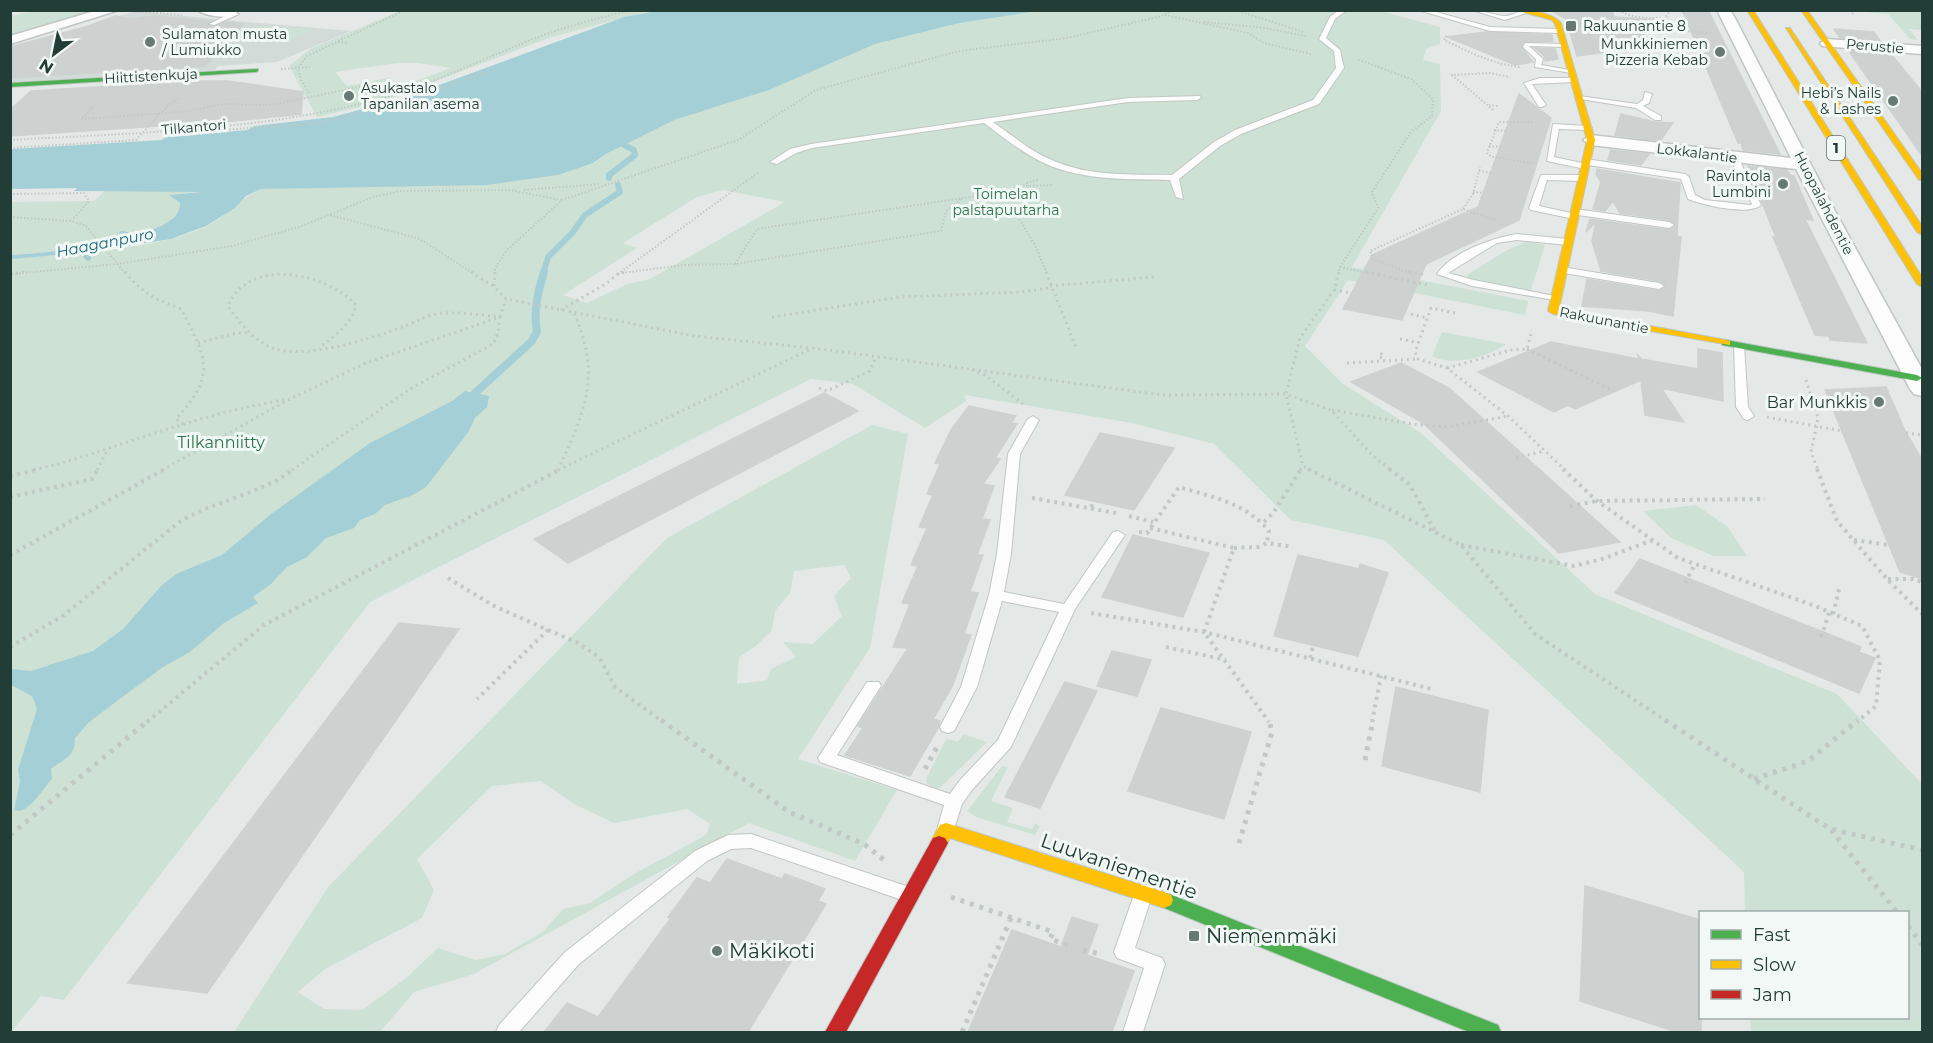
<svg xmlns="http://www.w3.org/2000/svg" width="1933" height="1043" viewBox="0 0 1933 1043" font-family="Montserrat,sans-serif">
<rect width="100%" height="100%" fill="#e4e9e7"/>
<path fill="#d2dbd7" d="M 135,11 L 236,21 L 351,31 L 277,62 L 218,66 L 215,70 L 11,82 L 11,47 L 83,28 Z"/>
<path fill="#cde2d4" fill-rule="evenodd" d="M 1377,10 L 1440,27 L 1440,44 L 1426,49 L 1423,60 L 1440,64 L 1441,111 L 1352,267 L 1528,301 L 1525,315 L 1348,280 L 1305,346 L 1343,384 L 1421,433 L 1595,594 L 1837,694 L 1922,784 L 1922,1032 L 1751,1032 L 1750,1018 L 1908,1018 L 1908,912 L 1745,912 L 1744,872 L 1384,540 L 1291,520 L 1214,444 L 1132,423 L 965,395 L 966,401 L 925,428 L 853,384 L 811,379 L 370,602 L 64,1000 L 41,996 L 11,1032 L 10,259 C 70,252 150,252 205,227 C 226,217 240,198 261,189 L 529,179 L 593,163 L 829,11 ZM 723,190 L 785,202 L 650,279 L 627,284 L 587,303 L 563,295 L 637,248 L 623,243 L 697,197 Z
M 34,11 L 99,11 L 11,36 L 10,16 Z
M 400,11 L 400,10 L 648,11 L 549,38 L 381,102 L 317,117 L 289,66 L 310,49 ZM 397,63 L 418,63 L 451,68 L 402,86 L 388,78 L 347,86 L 335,72 Z
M 1854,11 L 1922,11 L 1922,30 L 1909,29 L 1918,40 L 1910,39 L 1888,14 Z
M 261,26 L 314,30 L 291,40 L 237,35 Z
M 106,190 L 204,191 L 170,195 L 180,203 C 180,209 177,216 172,219 C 140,243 51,253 11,255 L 10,202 L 94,201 Z
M 1528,241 L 1545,245 L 1531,290 L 1527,292 L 1468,278 L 1467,275 L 1507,250 Z
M 1442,332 L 1506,344 C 1489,357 1452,367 1432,356 Z
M 872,425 L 908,434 L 870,648 L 798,759 L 897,790 L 855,861 L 749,823 L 474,974 L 414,992 L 380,1032 L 234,1032 L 328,887 L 667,538 ZM 844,565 L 851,578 L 834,596 L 842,616 L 813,644 L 783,642 L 796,657 L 771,669 L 767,680 L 737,684 L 739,657 L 756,646 L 772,630 L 775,611 L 790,593 L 794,571 ZM 541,781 L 576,805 L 614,823 L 687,809 L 710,824 L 706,835 L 634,874 L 590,903 L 563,909 L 543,932 L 505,954 L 476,960 L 438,948 L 406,978 L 362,1010 L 324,1009 L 298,992 L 325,969 L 422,918 L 434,890 L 417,859 L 492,786 Z
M 1696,505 L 1728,527 L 1747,556 L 1714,556 L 1671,538 L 1643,511 Z
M 963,734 L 987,742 L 942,786 L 938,789 L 927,784 L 926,779 L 945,741 L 947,739 L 958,742 Z
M 1002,766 L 1008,767 L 991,801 L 1013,808 L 1007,822 L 1032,829 L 1035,823 L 1040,826 L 1035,835 L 976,817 L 967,811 Z"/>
<path fill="#a5cfd7" d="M 661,10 L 1038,11 L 959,23 L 875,44 L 769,90 L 674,120 L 606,154 L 593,163 L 558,175 L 487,185 L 261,189 L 246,196 L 235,208 L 206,226 L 171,239 L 89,252 L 11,259 L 11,255 C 50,253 141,243 172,219 C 177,216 180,209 180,203 L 169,195 L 201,192 L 74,191 L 77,188 L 11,189 L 11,149 L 162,140 L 165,137 L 248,130 L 255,126 L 333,117 L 404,98 L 624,17 Z
M 465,391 L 489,396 L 487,407 L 475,418 L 469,431 L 426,487 L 413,495 L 385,505 L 375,514 L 360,520 L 354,528 L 326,538 L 307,557 L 287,567 L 271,584 L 253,597 L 258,603 L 224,623 L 190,652 L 163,667 L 121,698 L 88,723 L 75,738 C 75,757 65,758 51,769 L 52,779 C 41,791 35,804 21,811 L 14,810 L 20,781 L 18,770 L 37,709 L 32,696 L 11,685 L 11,669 L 31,671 L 93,651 L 123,629 L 161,586 L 176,574 L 222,555 L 271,514 L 370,443 L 452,401 Z"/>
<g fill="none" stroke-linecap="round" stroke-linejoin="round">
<path stroke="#a5cfd7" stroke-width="6" d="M 609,178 L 609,175 L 635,155 L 634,150 L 624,145
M 122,234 L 140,238
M 88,258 L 86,256 L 90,248
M 543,274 L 548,257 L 573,232 L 585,215 L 620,192 L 618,185"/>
<path stroke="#a5cfd7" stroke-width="8" d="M 475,393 L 531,342 L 537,332 C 533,311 538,292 544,272"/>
</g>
<path fill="#cdd2d0" stroke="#cdd2d0" stroke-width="1.5" d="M 1550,10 L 1612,10 L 1614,17 L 1657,20 L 1630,49 L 1577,56 L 1566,19 Z
M 1682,10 L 1708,10 L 1780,154 L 1743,150 L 1741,143 L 1738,143 Z
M 116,16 L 131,19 L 154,16 L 210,21 L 207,25 L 214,27 L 226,22 L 243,24 L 205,66 L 10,78 L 10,47 L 85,27 Z
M 1834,29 L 1874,32 L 1880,41 L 1840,38 Z
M 1486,32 L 1552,35 L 1553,41 L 1523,42 L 1521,47 L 1533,62 L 1515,65 L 1447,37 Z
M 1535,48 L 1555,49 L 1558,59 L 1545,61 L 1545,57 Z
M 1848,50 L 1891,54 L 1923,93 L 1923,157 Z
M 191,81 L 228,81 L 303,92 L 301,114 L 234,121 L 10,136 L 10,110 L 31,91 Z
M 1519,94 L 1551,118 L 1519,220 L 1426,264 L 1402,320 L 1343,309 L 1372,255 L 1478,207 Z
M 1621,114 L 1655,122 L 1673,123 L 1660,141 L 1615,135 Z
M 1611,150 L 1649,154 L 1641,165 L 1608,160 Z
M 1748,166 L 1787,170 L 1790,175 L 1794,176 L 1813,220 L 1805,219 L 1867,343 L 1830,340 L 1829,336 L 1815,335 L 1773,237 L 1776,238 Z
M 1597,169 L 1680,183 L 1677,236 L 1681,237 L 1673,316 L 1649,311 L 1582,306 L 1587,279 L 1659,291 L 1666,287 L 1659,281 L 1601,271 L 1592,241 L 1596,222 L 1586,232 L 1590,219 L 1669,230 L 1676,226 L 1669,220 L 1620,213 L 1613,201 L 1605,211 L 1593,209 L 1601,182 L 1596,174 Z
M 1551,342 L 1638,359 L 1638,355 L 1641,359 L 1698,369 L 1698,349 L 1722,353 L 1723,401 L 1661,388 L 1684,422 L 1645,415 L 1641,380 L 1575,409 L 1568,405 L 1554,412 L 1478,372 Z
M 1401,363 L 1449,388 L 1620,542 L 1559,553 L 1423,423 L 1351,382 Z
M 1886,387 L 1906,433 L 1923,461 L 1923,579 L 1900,572 L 1825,390 Z
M 824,393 L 858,411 L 568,563 L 534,539 Z
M 969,406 L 1016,416 L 1011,423 L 1017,424 L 995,458 L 1000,459 L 983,484 L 994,486 L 982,519 L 990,520 L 977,555 L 983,555 L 970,592 L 978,593 L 964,634 L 971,635 L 952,687 L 933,719 L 940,721 L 938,728 L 910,776 L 845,755 L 863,728 L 858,726 L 908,648 L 893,647 L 910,604 L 902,603 L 918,566 L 911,565 L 927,528 L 919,527 L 933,495 L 927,494 L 940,464 L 935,463 L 951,430 Z
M 1100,433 L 1174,448 L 1134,510 L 1065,495 Z
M 1133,535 L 1209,553 L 1183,617 L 1102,597 Z
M 1298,555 L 1359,569 L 1360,564 L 1388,573 L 1358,656 L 1274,636 Z
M 1640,559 L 1861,647 L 1859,652 L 1875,658 L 1859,693 L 1615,593 Z
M 399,623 L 459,629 L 207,993 L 128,983 Z
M 1112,651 L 1151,660 L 1137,696 L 1097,686 Z
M 1065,682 L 1097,691 L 1040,808 L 1005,797 Z
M 1396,687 L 1488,710 L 1480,792 L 1382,766 Z
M 1161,708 L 1251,732 L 1224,819 L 1128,791 Z
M 727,859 L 782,879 L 785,874 L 825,889 L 818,901 L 826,904 L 748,1032 L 544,1032 L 567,1003 L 598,1017 L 671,918 L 668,917 L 697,878 L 710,883 Z
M 1585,886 L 1701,920 L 1701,1032 L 1677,1032 L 1580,1001 Z
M 1072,917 L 1098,925 L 1087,955 L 1134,971 L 1112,1032 L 968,1032 L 1012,930 L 1061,947 Z"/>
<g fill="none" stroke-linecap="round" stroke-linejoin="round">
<defs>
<path id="lane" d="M 1339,10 L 1347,10 L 1335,19 L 1326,38 L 1340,50 L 1344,68 L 1319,104 L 1241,134 L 1220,146 L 1179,179 L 1183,199 L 1176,197 L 1170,180 C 1129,179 1085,181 1046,164 C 1024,154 1004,138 984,123 L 812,148 L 796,153 L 777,164 L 770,162 L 790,149 L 811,144 L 1128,98 L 1200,96 L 1201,98 L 1197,100 L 1128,102 L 993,122 C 1012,135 1030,151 1052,160 C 1089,177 1132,174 1172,175 L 1214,142 L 1235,130 L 1313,100 L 1336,68 L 1334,51 L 1319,39 L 1330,17 Z
M 1418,10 L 1429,10 L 1490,27 L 1560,29 L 1563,31 L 1560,33 L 1490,31 Z
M 1472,10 C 1483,10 1495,16 1506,16 C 1514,15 1521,9 1529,12 L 1505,20 Z
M 229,12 L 239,14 L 214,25 L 209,24 L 229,14 Z
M 1525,43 L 1566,44 L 1564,47 L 1529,46 L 1543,59 L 1541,65 L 1575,71 L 1571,73 L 1535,67 L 1536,59 L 1523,47 Z
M 1540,78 L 1574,78 L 1578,80 L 1574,82 L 1532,84 L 1546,105 L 1542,107 L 1539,107 L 1524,83 Z
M 1645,92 L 1652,94 L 1649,103 L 1643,106 L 1661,116 L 1661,120 L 1655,120 L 1636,108 L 1575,98 L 1579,96 L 1637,104 L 1643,100 Z
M 1553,124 L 1588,126 L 1592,128 L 1588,130 L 1559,129 L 1554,157 L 1582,163 L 1586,159 L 1685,174 L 1689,177 L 1695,195 L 1705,200 L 1750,205 L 1752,204 L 1730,157 L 1737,155 L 1761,205 C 1748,216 1704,205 1688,199 L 1681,179 L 1588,165 L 1585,169 L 1547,161 Z
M 1541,175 L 1583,175 L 1587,178 L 1583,181 L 1547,180 L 1539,206 L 1571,213 L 1575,209 L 1669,222 L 1674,225 L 1669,228 L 1578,215 L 1574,219 L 1531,210 L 1529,208 Z
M 1517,234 L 1568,239 L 1573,242 L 1568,245 L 1517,240 L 1497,243 L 1448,273 L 1474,280 L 1560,297 L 1560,301 L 1472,286 L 1437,274 C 1452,252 1492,238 1517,234 Z
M 1562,267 L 1659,283 L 1664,286 L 1659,289 L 1558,272 L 1558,268 Z
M 1739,342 L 1744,345 L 1748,407 L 1754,416 L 1748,420 L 1744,419 L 1736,407 L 1734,345 Z
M 1033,416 L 1039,420 L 1020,454 L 1011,554 L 1004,592 L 1064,604 L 1113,532 L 1118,531 L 1125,535 L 1075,609 L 1011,747 L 972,790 L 962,804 L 952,835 L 946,837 L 940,835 L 937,830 L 944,805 L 820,762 L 818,758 L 867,682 L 879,682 L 881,686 L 837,755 L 950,794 L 960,780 L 998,740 L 1059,612 L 1002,601 L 977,687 L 954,731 L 948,733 L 942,731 L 940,727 L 961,687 L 989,595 L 997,554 L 1008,454 L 1027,420 Z
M 751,834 L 915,889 L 917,894 L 915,899 L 908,902 L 751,848 L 731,849 L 707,861 L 579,964 L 519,1032 L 496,1032 L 499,1025 L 565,952 L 695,851 L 728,835 Z
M 1144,884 L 1151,887 L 1153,892 L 1135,948 L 1162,958 L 1165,964 L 1143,1032 L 1123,1032 L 1144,968 L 1117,958 L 1114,952 L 1135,892 L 1137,887 Z"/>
<path id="street" d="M 98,10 L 119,10 L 10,44 L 10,36 Z
M 197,10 L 236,10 L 237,13 C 229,20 206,16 197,10 Z
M 1717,10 L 1730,10 L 1736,20 L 1835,211 L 1922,369 L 1922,396 L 1914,394 L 1910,389 L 1796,169 L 1591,145 L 1583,140 L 1591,135 L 1791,158 Z
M 1827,39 L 1922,46 L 1922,54 L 1822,46 L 1820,43 Z"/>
<path id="fast" d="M 258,69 L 258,71 L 256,72 L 10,87 L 10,83 Z
M 1726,340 L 1917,375 L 1922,378 L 1917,381 L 1722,345 L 1722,341 Z
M 1164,892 L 1498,1025 L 1501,1032 L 1469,1032 L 1157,905 L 1155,900 L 1157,895 Z"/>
<path id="slow" d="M 1515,10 C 1529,10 1551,12 1561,23 L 1595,140 L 1559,309 L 1726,340 L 1730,341 L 1730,345 L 1553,314 L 1548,311 L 1587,140 L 1555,24 L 1552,20 Z
M 1747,10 L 1753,10 L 1922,277 L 1922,287 L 1917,284 Z
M 1801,10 L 1807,10 L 1922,173 L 1922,180 L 1919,180 Z
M 1786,28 L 1790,28 L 1922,226 L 1922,235 L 1917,232 Z
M 946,823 L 1164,892 L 1171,895 L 1173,900 L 1171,905 L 1164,908 L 950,838 L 945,848 L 939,850 L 933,848 L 930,843 L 940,825 Z"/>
<path id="jam" d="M 939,836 L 945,838 L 948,843 L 846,1032 L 825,1032 L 933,838 Z"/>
</defs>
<use href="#lane" stroke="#c1c6c4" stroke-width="2"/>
<use href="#street" stroke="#c1c6c4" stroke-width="3"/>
<use href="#fast" stroke="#bfc7c4" stroke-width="2"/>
<use href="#slow" stroke="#bfc7c4" stroke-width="2"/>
<use href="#jam" stroke="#bfc7c4" stroke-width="2"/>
<path stroke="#c1c9c6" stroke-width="2" stroke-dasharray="1.5 2" stroke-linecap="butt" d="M 1235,10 L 1304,32
M 1619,10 C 1633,19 1649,18 1665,18 L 1671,10
M 1850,10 L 1853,14
M 132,11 L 182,15
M 1165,15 L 1248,33 L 1264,43 L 1311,54
M 1204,22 L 1266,28 L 1306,36
M 1580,23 L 1710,33
M 1447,36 L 1444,40 C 1469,52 1492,64 1520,67
M 338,42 L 347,43
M 281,69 L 310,67
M 309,93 L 301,80 L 298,68 L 307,56 L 405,10
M 1489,105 L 1498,106
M 93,107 L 81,119 L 182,112 L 223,104 L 271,105 L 373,84 L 392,95
M 1493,110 L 1452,75 L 1490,73 L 1510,77
M 1494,130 L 1508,131
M 170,134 L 319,123 L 414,99 L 485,72
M 10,140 C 132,133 257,131 376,100 C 426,87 473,63 521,44 C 557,29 595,18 634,10
M 1489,146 L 1502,147
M 10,148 L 136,140 L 168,105 L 181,97
M 1532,163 L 1492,157 L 1487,153 L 1499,122 L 1533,122
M 1479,171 L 1491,173
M 1707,179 L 1723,181
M 1026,186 L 1052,185
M 524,190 L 600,184
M 1003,192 L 1036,247 L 1047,274
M 1473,192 L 1483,193
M 10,194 L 84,193 L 89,201 L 72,220
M 1463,209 L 1473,194 L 1480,167
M 330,215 L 420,239 L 474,274
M 10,217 L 71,221 L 86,226 L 126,274
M 735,264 L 757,229 L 1003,192 L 1039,179
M 1340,267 L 1373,274
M 622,273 L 684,265 L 735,264 L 941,231 L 946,211 L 963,198
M 12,274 L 117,264 L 232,246 L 302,226 L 370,198 L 401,191 L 510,190 L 561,200
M 495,274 L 495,268 L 506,251 L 562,200 L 738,140 L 816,90 L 959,51 L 1067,38 L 1158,17 L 1175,10
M 618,274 L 759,172
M 1338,274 L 1340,267 L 1378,208 L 1372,192 L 1411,132 L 1432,116 L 1433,99 L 1411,79 L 1357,59
M 1413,274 L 1373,259 L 1370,251 L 1463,209 L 1497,221"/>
<path stroke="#c1c9c6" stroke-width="3" stroke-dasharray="2 4" stroke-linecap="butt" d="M 125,272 C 143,294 155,299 181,309 C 207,359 217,374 176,419 L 183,424
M 471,272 L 494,287
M 495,272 L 494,287 L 506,299 L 695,336 L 811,348
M 1046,272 L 1077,350
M 1366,272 L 1427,285
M 1409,272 L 1423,274
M 622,273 L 627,272
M 10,274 L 28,272
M 1050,286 L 1154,277
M 1334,290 L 1352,293
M 561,310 L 607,283 L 620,272
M 1455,313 L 1431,308 L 1415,352 L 1418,359 L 1447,368 L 1508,416 L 1565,470
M 1411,314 L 1427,318
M 772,317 L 900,297 L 1021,292 L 1050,288
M 1400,339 L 1418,343
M 198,343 L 237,333 L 251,333
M 1527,349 L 1614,391
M 1382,353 L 1379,357 L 1386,359
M 1347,363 L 1418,359
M 1447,368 L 1511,350 L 1527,349 L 1532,330
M 972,370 L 985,375 L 1023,404
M 1806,380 L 1818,418 L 1811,452 L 1818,470
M 819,388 L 827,391 L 870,371 L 876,357
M 1332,410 L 1412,424 L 1448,427 L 1508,416
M 1767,417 L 1842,431
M 1906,433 L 1922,435
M 1516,458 L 1544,451
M 34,470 C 85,458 134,439 184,424 C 218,413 252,406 287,399
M 97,470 L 107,451
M 162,470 L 290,399 L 366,363 L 500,317 L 506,299
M 292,470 L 410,389 L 493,344 L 498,333 L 500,317 C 479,315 457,311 436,314 C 425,316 416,322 405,326 C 372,338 310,359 275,349 C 256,343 239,322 228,306 C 248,256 327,273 356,305 C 352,325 334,336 319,348
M 558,470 C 585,411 602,376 574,313
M 558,470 L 813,348 L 1162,395 L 1286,394 L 1331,410 L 1372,455 L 1391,470
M 1300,470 L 1303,466
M 1311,470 L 1303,466 L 1286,394 L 1300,338 L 1334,290 L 1339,272"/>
<path stroke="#c1c9c6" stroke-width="4" stroke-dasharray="3 4.5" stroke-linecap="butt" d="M 1308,469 L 1461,545 L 1535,634 L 1668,722
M 1389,469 L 1410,485 L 1436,533
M 1563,469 L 1597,501 L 1678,558 L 1813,605 L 1862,626 L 1880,660 L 1876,706 L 1857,722
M 1817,469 L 1837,521 L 1887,579 L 1922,614
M 10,476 L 40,469
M 10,497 L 92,479 L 98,469
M 1032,498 L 1116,513
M 1570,506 L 1597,501 L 1765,499
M 1091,507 L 1094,501
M 1129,516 L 1153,522
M 1264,522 L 1274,512 L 1301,469
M 1150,528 L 1234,548 L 1204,632 L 1269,722
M 1139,532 L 1147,533 L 1179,487 C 1212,497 1246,503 1269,531 L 1267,543
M 1854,540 L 1889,545
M 1461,545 L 1574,566 L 1602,559 L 1653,540
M 1234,548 L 1258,547 L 1267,543 L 1293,547
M 10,555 L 165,469
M 448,578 L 494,606 L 548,630 L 477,699
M 1888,579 L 1913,579 L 1922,582
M 1685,583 L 1695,564
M 1091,613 L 1204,632 L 1432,689
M 1833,614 L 1840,586
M 548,630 L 578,643 L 599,657 L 615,687 L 663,722
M 1821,637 L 1829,613
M 10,647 L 64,615 L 178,523 C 214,500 260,495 294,469
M 1166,647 L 1226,660
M 1310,658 L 1313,646
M 147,722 L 264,625 L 561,469
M 1372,722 L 1381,676"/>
<path stroke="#c1c9c6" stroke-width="5" stroke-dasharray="4 6" stroke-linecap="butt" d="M 661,720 L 789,812 L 864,844 L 884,860
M 1665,720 L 1830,829 L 1922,850
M 1365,760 L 1373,720
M 925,769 L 937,747
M 1754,779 L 1808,761 L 1858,720
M 1831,830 L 1897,912
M 10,835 L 149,720
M 1239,843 L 1272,732 L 1269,720
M 951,897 L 1053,932 L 1050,939 L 1068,945
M 1908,926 L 1922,945
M 1083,950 L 1100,954
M 962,1032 L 1011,918"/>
<use href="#lane" fill="#fbfcfb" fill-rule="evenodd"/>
<use href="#street" fill="#fbfcfb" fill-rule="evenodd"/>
<use href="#fast" fill="#4caf50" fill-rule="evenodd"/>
<use href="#slow" fill="#ffc107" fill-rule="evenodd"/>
<use href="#jam" fill="#c62828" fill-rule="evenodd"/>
</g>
<g fill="#667974" stroke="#f2f8f5" stroke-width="2">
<rect x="1565" y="20" width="12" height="12" rx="3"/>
<circle cx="150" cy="42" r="6"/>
<circle cx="1720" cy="52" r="6"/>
<circle cx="349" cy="96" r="6"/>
<circle cx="1893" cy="101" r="6"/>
<circle cx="1783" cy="184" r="6"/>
<circle cx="1879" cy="402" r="6"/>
<rect x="1188" y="930" width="12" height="12" rx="3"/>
<circle cx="717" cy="951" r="6"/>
</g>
<g text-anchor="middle" stroke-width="6" stroke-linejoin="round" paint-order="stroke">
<g font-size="14" fill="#223c36" stroke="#f2f8f5" text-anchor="start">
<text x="1583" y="31">Rakuunantie 8</text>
<text x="162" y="39">Sulamaton musta<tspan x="162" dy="16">/ Lumiukko</tspan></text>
<text x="1708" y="49" text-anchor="end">Munkkiniemen<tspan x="1708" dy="16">Pizzeria Kebab</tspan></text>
<text x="361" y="93">Asukastalo<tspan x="361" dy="16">Tapanilan asema</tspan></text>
<text x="1881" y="98" text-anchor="end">Hebi’s Nails<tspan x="1881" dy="16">&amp; Lashes</tspan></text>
<text x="1771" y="181" text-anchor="end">Ravintola<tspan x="1771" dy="16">Lumbini</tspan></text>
</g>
<g font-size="14" fill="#223c36" stroke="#f2f8f5">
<text transform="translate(1875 46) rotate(5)" y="5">Perustie</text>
<text transform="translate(151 76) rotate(-3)" y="5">Hiittistenkuja</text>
<text transform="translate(194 127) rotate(-5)" y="5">Tilkantori</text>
<text transform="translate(1697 153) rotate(7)" y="5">Lokkalantie</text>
<text transform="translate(1824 203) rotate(63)" y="5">Huopalahdentie</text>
<text transform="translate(1604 320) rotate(11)" y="5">Rakuunantie</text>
</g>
<g font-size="14" fill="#2c7349" stroke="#f2f8f5">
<text x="1006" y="199">Toimelan<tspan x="1006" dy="16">palstapuutarha</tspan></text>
</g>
<rect fill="#f2f8f5" stroke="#60746f" stroke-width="1.5" x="1827" y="136" width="18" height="24" rx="4.5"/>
<g font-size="15" font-weight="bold" fill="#223c36">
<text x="1836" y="153">1</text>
</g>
<g font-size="15" font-style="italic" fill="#1d6778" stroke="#f2f8f5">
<text transform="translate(105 243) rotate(-11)" y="5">Haaganpuro</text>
</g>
<g font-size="16" fill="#223c36" stroke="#f2f8f5" text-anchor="end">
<text x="1867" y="408">Bar Munkkis</text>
</g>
<g font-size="16" fill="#2c7349" stroke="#f2f8f5">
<text x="221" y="448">Tilkanniitty</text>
</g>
<g font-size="20" fill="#223c36" stroke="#f2f8f5">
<text transform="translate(1119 866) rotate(19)" y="7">Luuvaniementie</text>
</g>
<g font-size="20" fill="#223c36" stroke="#f2f8f5" text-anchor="start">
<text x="1206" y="943">Niemenmäki</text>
<text x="729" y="958">Mäkikoti</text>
</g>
</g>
<rect width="1933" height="1043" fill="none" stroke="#223c36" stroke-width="24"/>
<rect x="1699" y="911" width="210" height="108" fill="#f2f8f5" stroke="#9fada9" stroke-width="1.5"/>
<rect x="1711" y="930" width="30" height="9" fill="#4caf50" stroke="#9fada9" stroke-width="1.5"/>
<text x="1753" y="941" font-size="18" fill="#223c36">Fast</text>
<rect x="1711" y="960" width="30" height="9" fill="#ffc107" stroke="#9fada9" stroke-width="1.5"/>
<text x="1753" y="971" font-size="18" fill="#223c36">Slow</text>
<rect x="1711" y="990" width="30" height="9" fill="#c62828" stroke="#9fada9" stroke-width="1.5"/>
<text x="1753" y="1001" font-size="18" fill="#223c36">Jam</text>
<g transform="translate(54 54) rotate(212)" stroke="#f2f8f5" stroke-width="4.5" paint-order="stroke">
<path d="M0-4.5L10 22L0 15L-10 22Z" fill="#223c36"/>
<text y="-9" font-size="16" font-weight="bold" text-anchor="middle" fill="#223c36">N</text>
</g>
</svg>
